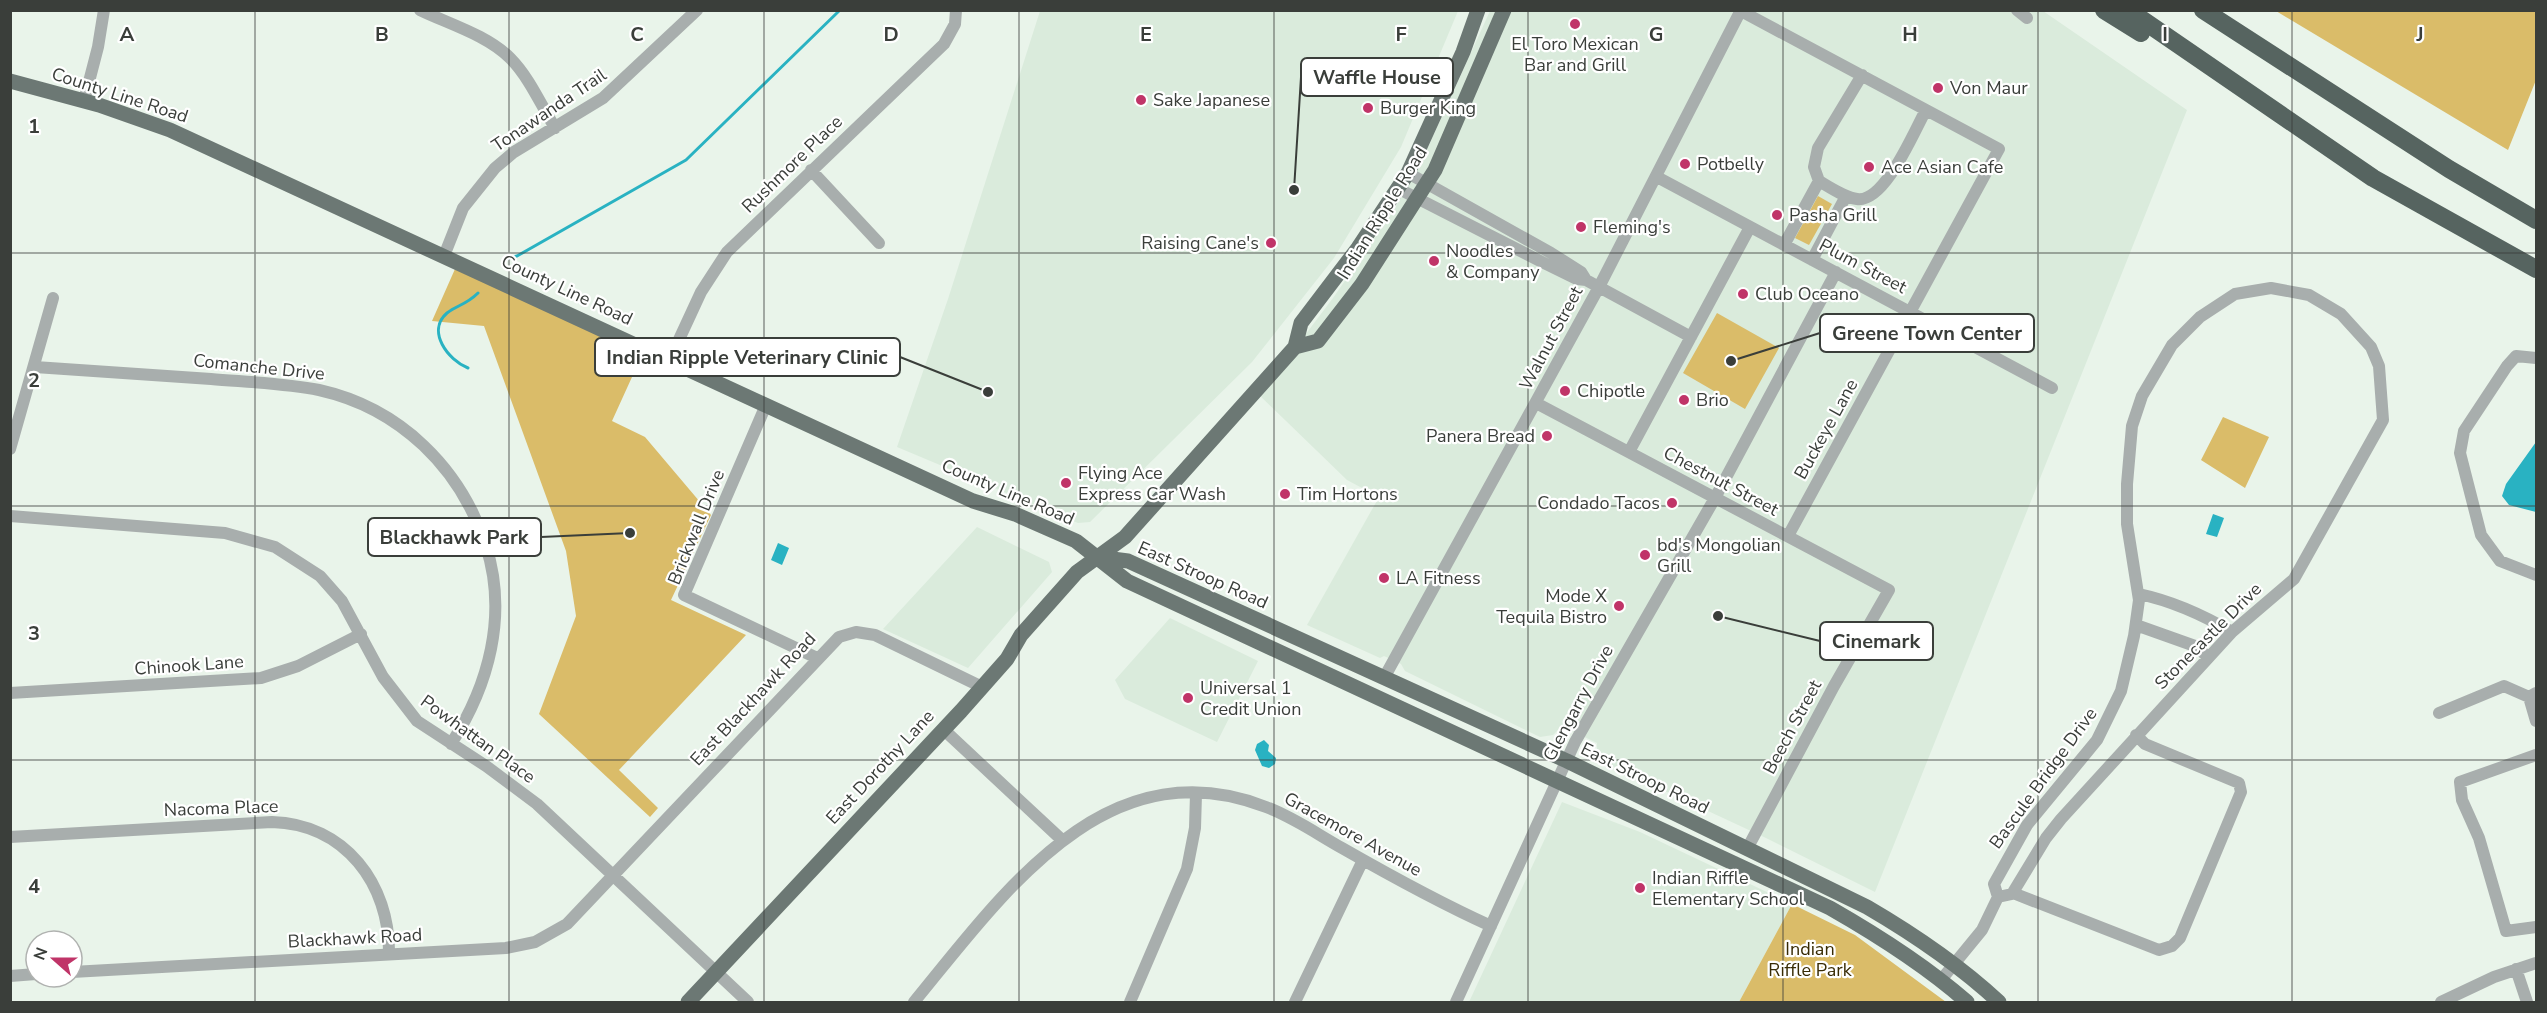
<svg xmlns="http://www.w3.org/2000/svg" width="2547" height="1013" viewBox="0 0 2547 1013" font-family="'Nunito Sans',sans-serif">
<rect width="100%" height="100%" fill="#e9f4ea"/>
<path fill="#daebdc" d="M 1040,11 L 1458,11 L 1401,147 L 1334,258 L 1252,362 L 1090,522 L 1078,523 L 897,447 L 948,299 Z
M 1490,11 L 2043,11 L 2187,110 L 1875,892 L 1766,838 L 1605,763 L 1597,755 L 1597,743 L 1562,726 L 1553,735 L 1540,737 L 1405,671 L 1401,664 L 1384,656 L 1380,658 L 1307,625 L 1379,497 L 1347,480 L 1255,391 L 1296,347 L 1333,298 L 1392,213 L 1423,158 Z
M 977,527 L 1049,562 L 1052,572 L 968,668 L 883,629 Z
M 1170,618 L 1258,661 L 1217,742 L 1125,699 L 1115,680 Z
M 1562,802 L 1640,832 L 1792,904 L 1739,1002 L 1469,1002 Z"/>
<path fill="#dabc69" d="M 2276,11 L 2536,11 L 2536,80 L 2508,150 Z
M 1818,196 L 1832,204 L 1809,245 L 1795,238 Z
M 455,269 L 642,355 L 612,421 L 645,437 L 711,515 L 671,600 L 746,635 L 619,770 L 658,808 L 650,817 L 539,714 L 576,616 L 566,551 L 484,326 L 432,321 Z
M 1717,313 L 1779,348 L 1745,409 L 1683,373 Z
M 2223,417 L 2269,437 L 2245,488 L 2201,460 Z
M 1792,904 L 1855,935 L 1946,1002 L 1739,1002 Z"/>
<path fill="#29b2c2" d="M 2536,442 L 2536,512 L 2509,505 L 2502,496 L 2506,484 Z
M 2213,514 L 2224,518 L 2217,537 L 2206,534 Z
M 778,543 L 789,548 L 782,565 L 771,560 Z
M 1264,740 L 1269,745 L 1268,751 L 1276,758 L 1275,764 L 1269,768 L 1262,766 L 1255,750 L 1257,744 Z"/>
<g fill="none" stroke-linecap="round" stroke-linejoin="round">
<path stroke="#29b2c2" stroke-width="3" d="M 506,259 L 517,256 L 686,160 L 840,10
M 468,368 C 448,360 426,331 447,313 C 457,305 466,305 478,293"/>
<path stroke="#a8aead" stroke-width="12" d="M 420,10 C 449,24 487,35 510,58 C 529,77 541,105 555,128
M 2017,10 L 2027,18
M 1741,11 L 1999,149 L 1788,536
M 1862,75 L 1818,148 L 1814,167 L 1819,181 C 1831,188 1844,197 1857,199 C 1885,203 1914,131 1926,110
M 84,101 L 98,47 L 104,10
M 811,170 L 879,243
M 1408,173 L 1551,253 L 1581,272 L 1586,280
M 1657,177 L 2052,388
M 1399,189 L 1542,262 L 1577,279 L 1586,280 L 1691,337
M 1784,245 L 1819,181
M 444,256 L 463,208 L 495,168 L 514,152 L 603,98 L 697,10
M 1812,260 L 1846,196
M 2271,288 L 2309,295 L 2341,314 L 2371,347 L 2379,366 L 2383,420 L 2294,579 L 2232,632 L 2061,819 L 2046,838 L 2012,894 L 1998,897 L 1994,884 L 2027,825 L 2097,740 L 2121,691 L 2134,636 L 2139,600 L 2127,524 L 2127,484 L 2132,426 L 2142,396 L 2172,345 L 2200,317 L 2235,294 Z
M 2536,358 L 2516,356 L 2507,366 L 2464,431 L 2460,453 L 2481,535 L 2500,561 L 2536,575
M 670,359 L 701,292 L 727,252 L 944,44 L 955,24 L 956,10
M 35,367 C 94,371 152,375 211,379 C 247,382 284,383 319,390 C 400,408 461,468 486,546 C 508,615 489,685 451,744
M 1536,403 L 1889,590 L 1834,686 L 1747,849
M 766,405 L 684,595 L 817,658
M 10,449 L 53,298
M 1629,452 L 1750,227
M 10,516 L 225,533 L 275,547 L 320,576 L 342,601 L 383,677 L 417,721 L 486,766 L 537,804 L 748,1002
M 2139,594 C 2172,601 2203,615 2232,632
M 2136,625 L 2195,646 L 2208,657
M 1384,678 L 1599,287 L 1741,10
M 10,693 L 261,678 L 298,666 L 361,634
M 2529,697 L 2536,721
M 2439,713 L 2504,686 L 2529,697 L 2536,693
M 943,729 L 1062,840
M 2536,755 L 2460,782 L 2462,800 L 2479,838 L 2506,931 L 2536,927
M 10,837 L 272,822 C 345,824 390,884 389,954
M 2013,893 L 2159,950 L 2172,946 L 2180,938 L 2241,792 L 2239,783 L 2145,744 L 2136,735
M 2516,969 L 2527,1002
M 72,972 L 506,948 L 535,942 L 567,924 L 839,637 L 856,632 L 875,635 L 982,687
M 10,976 L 36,974
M 1941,980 L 1982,930 L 1998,897
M 914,1002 C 1002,895 1106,744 1266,807 C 1293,817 1317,834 1342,848 C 1391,876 1440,903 1491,926
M 1130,1002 L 1187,869 L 1195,828 L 1196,794
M 1295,1002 L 1363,860
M 1456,1002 L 1575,742 L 1715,498 L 1836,272
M 2441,1002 L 2494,977 L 2536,963"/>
<path stroke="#6c7874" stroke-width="15" d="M 10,81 L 99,105 L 170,130 L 973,501 L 1015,514 L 1076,541 L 1127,581 L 1830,908 C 1879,936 1925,965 1967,1002
M 1295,347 L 1318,341 L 1362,284 L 1435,170 L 1504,10
M 1097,557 L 1128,561 L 1567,761 L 1867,907 C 1915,935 1958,964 1999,1002
M 688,1002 L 961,711 L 1007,659 L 1021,635 L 1077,572 L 1125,537 L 1295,347 L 1301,323 L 1358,248 L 1408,173 L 1463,52 L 1478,10"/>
<path stroke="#566460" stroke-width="18" d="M 2104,10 L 2141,33
M 2128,10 L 2373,178 L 2536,269
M 2203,10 L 2449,169 L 2536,220"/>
</g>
<path fill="none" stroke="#3a3e3a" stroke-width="1.5" stroke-opacity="0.55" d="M 255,10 L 255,1002M 509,10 L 509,1002M 764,10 L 764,1002M 1019,10 L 1019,1002M 1274,10 L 1274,1002M 1528,10 L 1528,1002M 1783,10 L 1783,1002M 2038,10 L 2038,1002M 2292,10 L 2292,1002M 10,253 L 2536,253M 10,506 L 2536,506M 10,760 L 2536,760"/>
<g fill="#c03468" stroke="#fff" stroke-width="2">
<circle cx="1575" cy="24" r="6"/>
<circle cx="1938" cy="88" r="6"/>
<circle cx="1141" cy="100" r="6"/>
<circle cx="1368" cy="108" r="6"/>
<circle cx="1685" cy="164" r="6"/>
<circle cx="1869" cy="167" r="6"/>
<circle cx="1777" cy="215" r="6"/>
<circle cx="1581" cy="227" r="6"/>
<circle cx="1271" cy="243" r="6"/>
<circle cx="1434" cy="261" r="6"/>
<circle cx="1743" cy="294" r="6"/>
<circle cx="1565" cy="391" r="6"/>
<circle cx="1684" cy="400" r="6"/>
<circle cx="1547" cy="436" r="6"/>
<circle cx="1066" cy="483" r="6"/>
<circle cx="1285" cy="494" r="6"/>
<circle cx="1672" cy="503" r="6"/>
<circle cx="1645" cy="555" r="6"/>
<circle cx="1384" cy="578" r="6"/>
<circle cx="1619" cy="606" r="6"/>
<circle cx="1188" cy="698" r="6"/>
<circle cx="1640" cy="888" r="6"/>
</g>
<g text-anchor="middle" stroke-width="4.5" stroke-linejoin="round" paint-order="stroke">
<g font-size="18" fill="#3a3e3a" stroke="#fff" text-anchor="start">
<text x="1575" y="50" text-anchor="middle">El Toro Mexican<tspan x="1575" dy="21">Bar and Grill</tspan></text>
<text x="1950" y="94">Von Maur</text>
<text x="1153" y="106">Sake Japanese</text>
<text x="1380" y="114">Burger King</text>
<text x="1697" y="170">Potbelly</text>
<text x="1881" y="173">Ace Asian Cafe</text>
<text x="1789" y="221">Pasha Grill</text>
<text x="1593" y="233">Fleming's</text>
<text x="1259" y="249" text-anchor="end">Raising Cane's</text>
<text x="1446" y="257">Noodles<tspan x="1446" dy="21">&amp; Company</tspan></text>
<text x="1755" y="300">Club Oceano</text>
<text x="1577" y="397">Chipotle</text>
<text x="1696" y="406">Brio</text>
<text x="1535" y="442" text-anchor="end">Panera Bread</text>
<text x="1078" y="479">Flying Ace<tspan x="1078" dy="21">Express Car Wash</tspan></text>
<text x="1297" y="500">Tim Hortons</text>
<text x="1660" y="509" text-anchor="end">Condado Tacos</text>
<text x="1657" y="551">bd's Mongolian<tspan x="1657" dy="21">Grill</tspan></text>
<text x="1396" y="584">LA Fitness</text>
<text x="1607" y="602" text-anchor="end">Mode X<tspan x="1607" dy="21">Tequila Bistro</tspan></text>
<text x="1200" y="694">Universal 1<tspan x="1200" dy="21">Credit Union</tspan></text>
<text x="1652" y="884">Indian Riffle<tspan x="1652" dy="21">Elementary School</tspan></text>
</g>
<g font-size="18" fill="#3a3e3a" stroke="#fff">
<text transform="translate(120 95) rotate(18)" y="6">County Line Road</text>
<text transform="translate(549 110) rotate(-34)" y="6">Tonawanda Trail</text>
<text transform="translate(792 164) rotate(-44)" y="6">Rushmore Place</text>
<text transform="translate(1382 213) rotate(-58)" y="6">Indian Ripple Road</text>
<text transform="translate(1863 266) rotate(28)" y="6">Plum Street</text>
<text transform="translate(567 290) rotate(25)" y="6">County Line Road</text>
<text transform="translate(1551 338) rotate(-62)" y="6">Walnut Street</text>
<text transform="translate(259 367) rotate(6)" y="6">Comanche Drive</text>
<text transform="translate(1826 429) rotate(-61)" y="6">Buckeye Lane</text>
<text transform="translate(1721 481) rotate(28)" y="6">Chestnut Street</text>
<text transform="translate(1008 492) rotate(23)" y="6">County Line Road</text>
<text transform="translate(696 527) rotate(-68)" y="6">Brickwall Drive</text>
<text transform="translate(1203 575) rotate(24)" y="6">East Stroop Road</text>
<text transform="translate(2208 636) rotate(-45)" y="6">Stonecastle Drive</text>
<text transform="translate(189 665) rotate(-4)" y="6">Chinook Lane</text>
<text transform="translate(753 699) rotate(-47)" y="6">East Blackhawk Road</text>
<text transform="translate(1578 703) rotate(-62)" y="6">Glengarry Drive</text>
<text transform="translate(1792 727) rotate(-62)" y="6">Beech Street</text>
<text transform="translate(478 739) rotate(36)" y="6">Powhattan Place</text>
<text transform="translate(880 767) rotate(-47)" y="6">East Dorothy Lane</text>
<text transform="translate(1645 778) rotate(26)" y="6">East Stroop Road</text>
<text transform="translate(2043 778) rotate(-54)" y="6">Bascule Bridge Drive</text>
<text transform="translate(221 808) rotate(-2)" y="6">Nacoma Place</text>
<text transform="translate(1353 834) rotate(29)" y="6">Gracemore Avenue</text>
<text transform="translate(355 938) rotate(-3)" y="6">Blackhawk Road</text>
</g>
<g font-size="18" fill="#382b04" stroke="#fff">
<text x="1810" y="955">Indian<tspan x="1810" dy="21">Riffle Park</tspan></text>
</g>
</g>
<g font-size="20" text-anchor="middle" font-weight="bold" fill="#3a3e3a" stroke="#fff" stroke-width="4.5" stroke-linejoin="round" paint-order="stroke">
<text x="127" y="41">A</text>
<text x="382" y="41">B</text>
<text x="637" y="41">C</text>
<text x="891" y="41">D</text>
<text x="1146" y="41">E</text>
<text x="1401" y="41">F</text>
<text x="1656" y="41">G</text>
<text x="1910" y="41">H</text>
<text x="2165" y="41">I</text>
<text x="2420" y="41">J</text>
<text x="34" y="133">1</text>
<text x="34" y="387">2</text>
<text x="34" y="640">3</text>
<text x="34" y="893">4</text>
</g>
<path fill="none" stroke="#3a3e3a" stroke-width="2" d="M1294 190L1301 77M1731 361L1820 333M988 392L900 357M630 533L541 537M1718 616L1820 641"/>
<g fill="#3a3e3a" stroke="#fff" stroke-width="2">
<circle cx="1294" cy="190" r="6"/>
<circle cx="1731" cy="361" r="6"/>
<circle cx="988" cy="392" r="6"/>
<circle cx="630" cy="533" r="6"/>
<circle cx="1718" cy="616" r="6"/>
</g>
<g fill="#fff" stroke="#3a3e3a" stroke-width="2">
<rect x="1301" y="58" width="152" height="38" rx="6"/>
<rect x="1820" y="314" width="214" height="38" rx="6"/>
<rect x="595" y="338" width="305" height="38" rx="6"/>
<rect x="368" y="518" width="173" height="38" rx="6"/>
<rect x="1820" y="622" width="113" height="38" rx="6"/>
</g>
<g font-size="20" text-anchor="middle" font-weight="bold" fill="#3a3e3a">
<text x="1377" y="84">Waffle House</text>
<text x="1927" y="340">Greene Town Center</text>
<text x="747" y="364">Indian Ripple Veterinary Clinic</text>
<text x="454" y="544">Blackhawk Park</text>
<text x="1876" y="648">Cinemark</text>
</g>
<rect width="2547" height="1013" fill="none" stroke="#3a3e3a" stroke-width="24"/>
<g transform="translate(54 959) rotate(291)"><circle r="28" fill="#ffffff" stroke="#b0b2b0" stroke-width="1.5"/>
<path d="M0-4.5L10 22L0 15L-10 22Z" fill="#c03468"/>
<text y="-9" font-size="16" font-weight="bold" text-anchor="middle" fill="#3a3e3a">N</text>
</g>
</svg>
